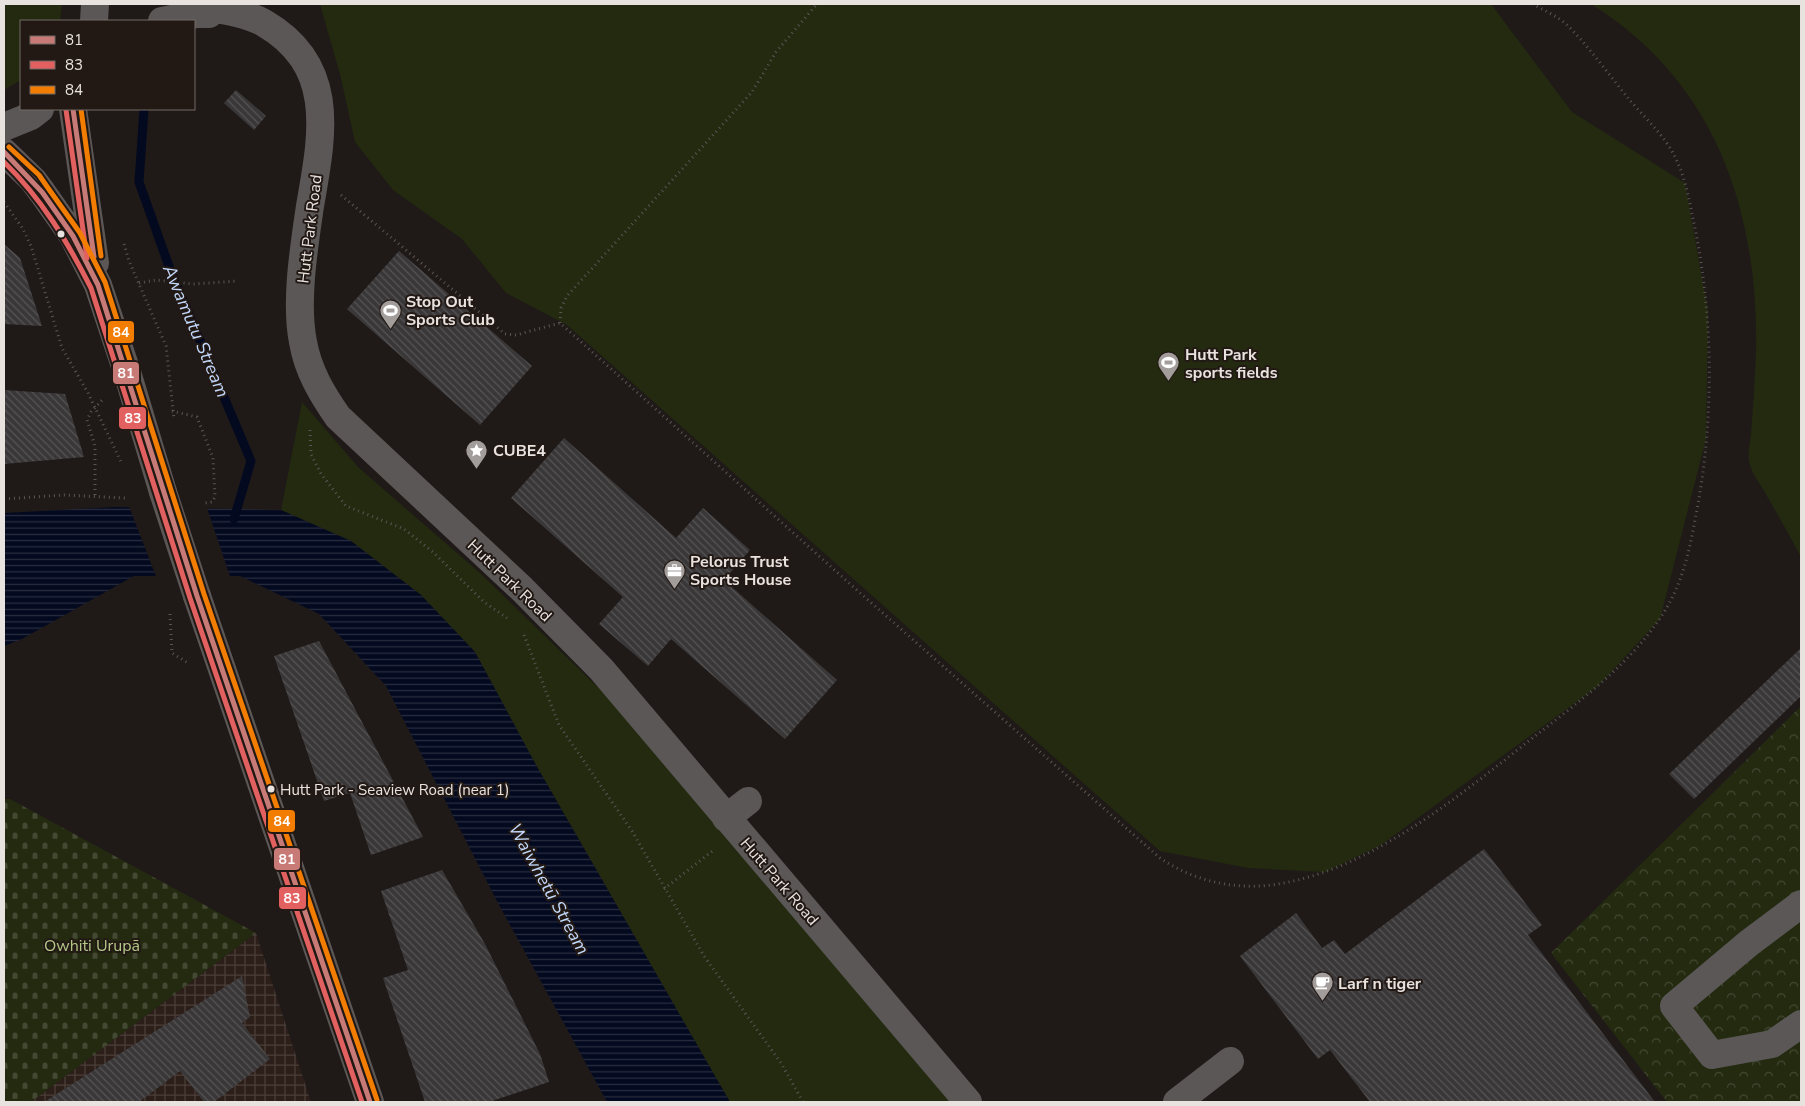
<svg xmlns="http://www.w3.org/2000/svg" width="1805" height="1106" viewBox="0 0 1805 1106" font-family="'Nunito Sans',sans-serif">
<defs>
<pattern id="industrial-grid" width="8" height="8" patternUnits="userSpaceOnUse" patternTransform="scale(1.25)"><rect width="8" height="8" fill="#2c1e19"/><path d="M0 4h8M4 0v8" fill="none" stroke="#4b3f3a"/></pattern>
<pattern id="cemetery-stones" width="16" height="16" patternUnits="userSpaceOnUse" patternTransform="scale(1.25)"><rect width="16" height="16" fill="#232a10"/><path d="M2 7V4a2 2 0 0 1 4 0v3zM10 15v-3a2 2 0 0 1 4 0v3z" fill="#434932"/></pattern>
<pattern id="park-crowns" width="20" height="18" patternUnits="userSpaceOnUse" patternTransform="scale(1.25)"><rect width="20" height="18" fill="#232a10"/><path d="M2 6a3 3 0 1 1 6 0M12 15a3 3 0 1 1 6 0" fill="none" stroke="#434932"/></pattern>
<pattern id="water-rules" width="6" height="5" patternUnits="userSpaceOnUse" patternTransform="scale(1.25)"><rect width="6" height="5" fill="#03091f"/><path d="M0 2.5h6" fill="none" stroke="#282d3f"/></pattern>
<pattern id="building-back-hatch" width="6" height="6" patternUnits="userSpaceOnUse" patternTransform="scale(1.25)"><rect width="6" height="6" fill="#3a3739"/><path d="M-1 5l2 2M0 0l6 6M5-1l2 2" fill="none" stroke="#565455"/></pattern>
</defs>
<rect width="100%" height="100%" fill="#1f1a18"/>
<path fill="url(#industrial-grid)" d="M 256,933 L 311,1102 L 31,1102 Z"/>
<path fill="#232a10" d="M 4,4 L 62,4 L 60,21 L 21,21 L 21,80 L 4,90 Z
M 320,4 L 1491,4 L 1572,112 L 1685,183 L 1708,312 L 1706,439 L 1660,619 L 1598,686 L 1381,845 L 1325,872 L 1248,868 L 1160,851 L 567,325 L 506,293 L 462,239 L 393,190 L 355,142 L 340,74 Z
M 1591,4 L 1801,4 L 1801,557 C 1789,535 1777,513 1764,491 C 1760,483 1752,474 1750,465 C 1747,457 1750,443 1751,435 C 1753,407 1755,379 1756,352 C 1759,211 1715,81 1591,4 Z
M 302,402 L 358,467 L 480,573 L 611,700 L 953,1102 L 730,1102 L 536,765 L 475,652 L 421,595 L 351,541 L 281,510 Z"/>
<path fill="url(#cemetery-stones)" d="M 4,799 L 10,799 L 256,933 L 31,1102 L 4,1102 Z"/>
<path fill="url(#park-crowns)" d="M 1801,706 L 1801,1102 L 1667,1102 L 1551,953 Z"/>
<path fill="url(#water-rules)" d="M 116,507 L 281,510 L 351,541 L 421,595 L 475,652 L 536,765 L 730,1102 L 607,1102 L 498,903 L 386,686 L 319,614 L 240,576 L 134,576 L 22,639 L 4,646 L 4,513 Z"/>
<path fill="#1f1a18" d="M 128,504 L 206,505 L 231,579 L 157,579 Z"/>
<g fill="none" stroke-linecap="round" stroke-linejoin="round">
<path stroke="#03091f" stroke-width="9" d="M 144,109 L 139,182 L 171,272 L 251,461 L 234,519"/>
</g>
<path fill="url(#building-back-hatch)" d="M 236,90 L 266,116 L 254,130 L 224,103 Z
M 4,244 L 20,258 L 42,326 L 4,324 Z
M 399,251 L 532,366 L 480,425 L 347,309 Z
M 4,390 L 65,394 L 84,457 L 4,464 Z
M 564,438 L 676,538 L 703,508 L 750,550 L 724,580 L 837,680 L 785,739 L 671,639 L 648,666 L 599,624 L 623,597 L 511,498 Z
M 319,641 L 423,837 L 371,855 L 350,793 L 324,801 L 274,656 Z
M 1801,648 L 1801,696 L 1694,799 L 1669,774 Z
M 1484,849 L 1542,925 L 1528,935 L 1655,1102 L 1370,1102 L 1330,1050 L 1318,1059 L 1240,956 L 1296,913 L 1322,948 L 1334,940 L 1345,954 Z
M 442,870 L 485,944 L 540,1054 L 549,1082 L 489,1102 L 425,1102 L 383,978 L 408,970 L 381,891 Z
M 242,976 L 250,1017 L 242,1023 L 270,1059 L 214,1102 L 204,1102 L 180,1071 L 139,1102 L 44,1102 Z"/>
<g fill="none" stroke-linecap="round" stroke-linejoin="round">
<path stroke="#595654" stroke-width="3" stroke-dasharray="1 4" stroke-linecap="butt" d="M 341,195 L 505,334 L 516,335 L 560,323 L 859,592 L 1160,858 C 1198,884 1244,892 1289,882 C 1380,863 1464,792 1535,736 C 1584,698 1642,655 1671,600 C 1684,574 1690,548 1695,520 C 1715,421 1714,313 1692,214 C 1688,193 1683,171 1673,153 C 1662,133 1642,115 1628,98 C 1609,75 1587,44 1566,24 C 1557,16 1543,10 1533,4
M 4,202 L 23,229 L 31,246 L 62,348 L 88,393 L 122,464
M 124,244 L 129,261 L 166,346 L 174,419
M 139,283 L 156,280 L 193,284 L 238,281
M 560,323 L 561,308 L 567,296 L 752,92 L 776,52 L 817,4
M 172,411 L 197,417 L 213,458 L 215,497 L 212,502 L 205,503
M 310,430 L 311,454 L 321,474 L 346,506 L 404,529 L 433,552 L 484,602 L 507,618
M 95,495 L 95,446 L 87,420 L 91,412 L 104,398
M 4,499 L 64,495 L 126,498
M 170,614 L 172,653 L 188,663
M 524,635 L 559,725 L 632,831 L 704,956 L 781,1063 L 803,1102
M 664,889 L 715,849"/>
<path stroke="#5a5756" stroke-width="28" d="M 183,4 C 209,9 241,10 264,23 C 338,66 322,136 310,206 C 304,247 295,302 303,342 C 308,371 322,394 338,417 L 522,589 L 601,669 L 968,1102
M 162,21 L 196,14 L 209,14
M 726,818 L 748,801
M 1801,904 L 1749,943 L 1674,1006 L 1712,1055 L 1772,1044 L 1801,1024
M 1177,1102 L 1230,1061"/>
<path stroke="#5b5757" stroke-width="28" d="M 94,21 L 95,4
M 73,109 L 95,263
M 4,127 L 31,116 L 40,109
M 4,152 L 33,180 L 42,192 L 73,236 L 98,285 L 127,372 L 163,492
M 197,596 L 370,1102"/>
<path stroke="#5b5757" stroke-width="28" d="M 163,492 L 197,596"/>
<defs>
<path id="bus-1" d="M 73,109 L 94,257
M 4,152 L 42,192 L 73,236 L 98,285 L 197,596 L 370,1102"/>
<path id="bus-2" d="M 66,110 L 87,258
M 4,162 C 42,199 67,241 91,288 L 190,598 L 362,1102"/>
<path id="bus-3" d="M 81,109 L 101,256
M 9,147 L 39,175 L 48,188 L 80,233 L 105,282 L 204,594 L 377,1100"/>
</defs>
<use href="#bus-1" stroke="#221915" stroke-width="9"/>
<use href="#bus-2" stroke="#221915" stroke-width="9"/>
<use href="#bus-3" stroke="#221915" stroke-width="9"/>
<use href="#bus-1" stroke="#c87a77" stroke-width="5"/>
<use href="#bus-2" stroke="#e26160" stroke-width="5"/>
<use href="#bus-3" stroke="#f27d00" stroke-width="5"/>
</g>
<defs>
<symbol id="stadium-pin" viewBox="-11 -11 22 30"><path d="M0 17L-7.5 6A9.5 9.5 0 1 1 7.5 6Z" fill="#a29d9a" stroke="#221915"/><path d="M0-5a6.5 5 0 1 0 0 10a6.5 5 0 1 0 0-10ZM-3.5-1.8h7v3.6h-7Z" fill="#fff"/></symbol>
<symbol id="sight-pin" viewBox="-11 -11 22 30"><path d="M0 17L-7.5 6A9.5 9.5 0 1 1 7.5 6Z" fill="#a29d9a" stroke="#221915"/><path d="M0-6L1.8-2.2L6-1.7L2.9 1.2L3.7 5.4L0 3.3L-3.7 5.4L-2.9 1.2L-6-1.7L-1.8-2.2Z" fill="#fff"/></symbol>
<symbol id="office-pin" viewBox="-11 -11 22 30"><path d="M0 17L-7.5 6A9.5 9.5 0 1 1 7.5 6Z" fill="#a29d9a" stroke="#221915"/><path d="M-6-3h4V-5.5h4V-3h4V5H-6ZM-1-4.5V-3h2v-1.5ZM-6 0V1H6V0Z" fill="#fff"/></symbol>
<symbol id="cafe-pin" viewBox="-11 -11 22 30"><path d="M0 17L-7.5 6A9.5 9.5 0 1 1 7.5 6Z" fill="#a29d9a" stroke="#221915"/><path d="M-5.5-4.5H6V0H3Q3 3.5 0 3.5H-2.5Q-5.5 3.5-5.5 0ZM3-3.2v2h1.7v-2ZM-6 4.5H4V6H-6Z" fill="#fff"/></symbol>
</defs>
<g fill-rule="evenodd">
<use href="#stadium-pin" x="378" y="298" width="25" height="34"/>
<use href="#stadium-pin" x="1156" y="350" width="25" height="34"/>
<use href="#sight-pin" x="464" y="438" width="25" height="34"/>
<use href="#office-pin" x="662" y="558" width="25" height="34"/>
<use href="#cafe-pin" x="1310" y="970" width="25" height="34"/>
</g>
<g fill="#e9e3e0" stroke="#221915" stroke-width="2">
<circle cx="61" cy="234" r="4.5"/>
<circle cx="271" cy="789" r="4.5"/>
</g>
<g text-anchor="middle" stroke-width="4" stroke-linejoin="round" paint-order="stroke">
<g font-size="15" fill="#e9e3e0" stroke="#221915" text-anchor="start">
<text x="280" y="795">Hutt Park - Seaview Road (near 1)</text>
</g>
<g font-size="16" fill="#e9e3e0" stroke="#221915">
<text transform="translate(309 229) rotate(-83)" y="6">Hutt Park Road</text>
<text transform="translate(510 580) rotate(44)" y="6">Hutt Park Road</text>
<text transform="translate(780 881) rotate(49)" y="6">Hutt Park Road</text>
</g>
<g font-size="16" font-weight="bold" fill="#e9e3e0" stroke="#221915" text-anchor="start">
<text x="406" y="307">Stop Out<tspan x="406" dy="18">Sports Club</tspan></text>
<text x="1185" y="360">Hutt Park<tspan x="1185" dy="18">sports fields</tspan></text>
<text x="493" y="456">CUBE4</text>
<text x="690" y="567">Pelorus Trust<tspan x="690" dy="18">Sports House</tspan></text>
<text x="1338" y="989">Larf n tiger</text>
</g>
<g font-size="16" fill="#b3c887" stroke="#221915">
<text x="92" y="951">Owhiti Urupā</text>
</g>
<g font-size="18" font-style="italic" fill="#c2d9fc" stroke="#221915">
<text transform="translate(196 331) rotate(67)" y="6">Awamutu Stream</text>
<text transform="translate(549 889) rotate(61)" y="6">Waiwhetū Stream</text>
</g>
</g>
<g stroke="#221915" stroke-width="2">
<rect x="107" y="320" width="28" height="24" rx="5" fill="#f27d00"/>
<rect x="112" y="361" width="28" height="24" rx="5" fill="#c87a77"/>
<rect x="118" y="406" width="29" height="24" rx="5" fill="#e26160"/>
<rect x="267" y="809" width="29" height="24" rx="5" fill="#f27d00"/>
<rect x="273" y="847" width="28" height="24" rx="5" fill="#c87a77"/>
<rect x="278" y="886" width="29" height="24" rx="5" fill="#e26160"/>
</g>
<g font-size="14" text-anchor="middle" font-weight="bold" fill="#fff">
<text x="121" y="337">84</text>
<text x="126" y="378">81</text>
<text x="133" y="423">83</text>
<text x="282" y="826">84</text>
<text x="287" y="864">81</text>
<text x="292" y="903">83</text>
</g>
<rect width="1805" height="1106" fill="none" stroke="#e9e3e0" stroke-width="10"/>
<rect x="20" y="20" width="175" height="90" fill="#221915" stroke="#726a66"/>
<rect x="30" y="36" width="25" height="8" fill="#c87a77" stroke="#726a66"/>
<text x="65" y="45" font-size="15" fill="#e9e3e0">81</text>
<rect x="30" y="61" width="25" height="8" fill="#e26160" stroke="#726a66"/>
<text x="65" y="70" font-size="15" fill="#e9e3e0">83</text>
<rect x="30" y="86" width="25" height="8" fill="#f27d00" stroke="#726a66"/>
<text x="65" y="95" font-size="15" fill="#e9e3e0">84</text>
</svg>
